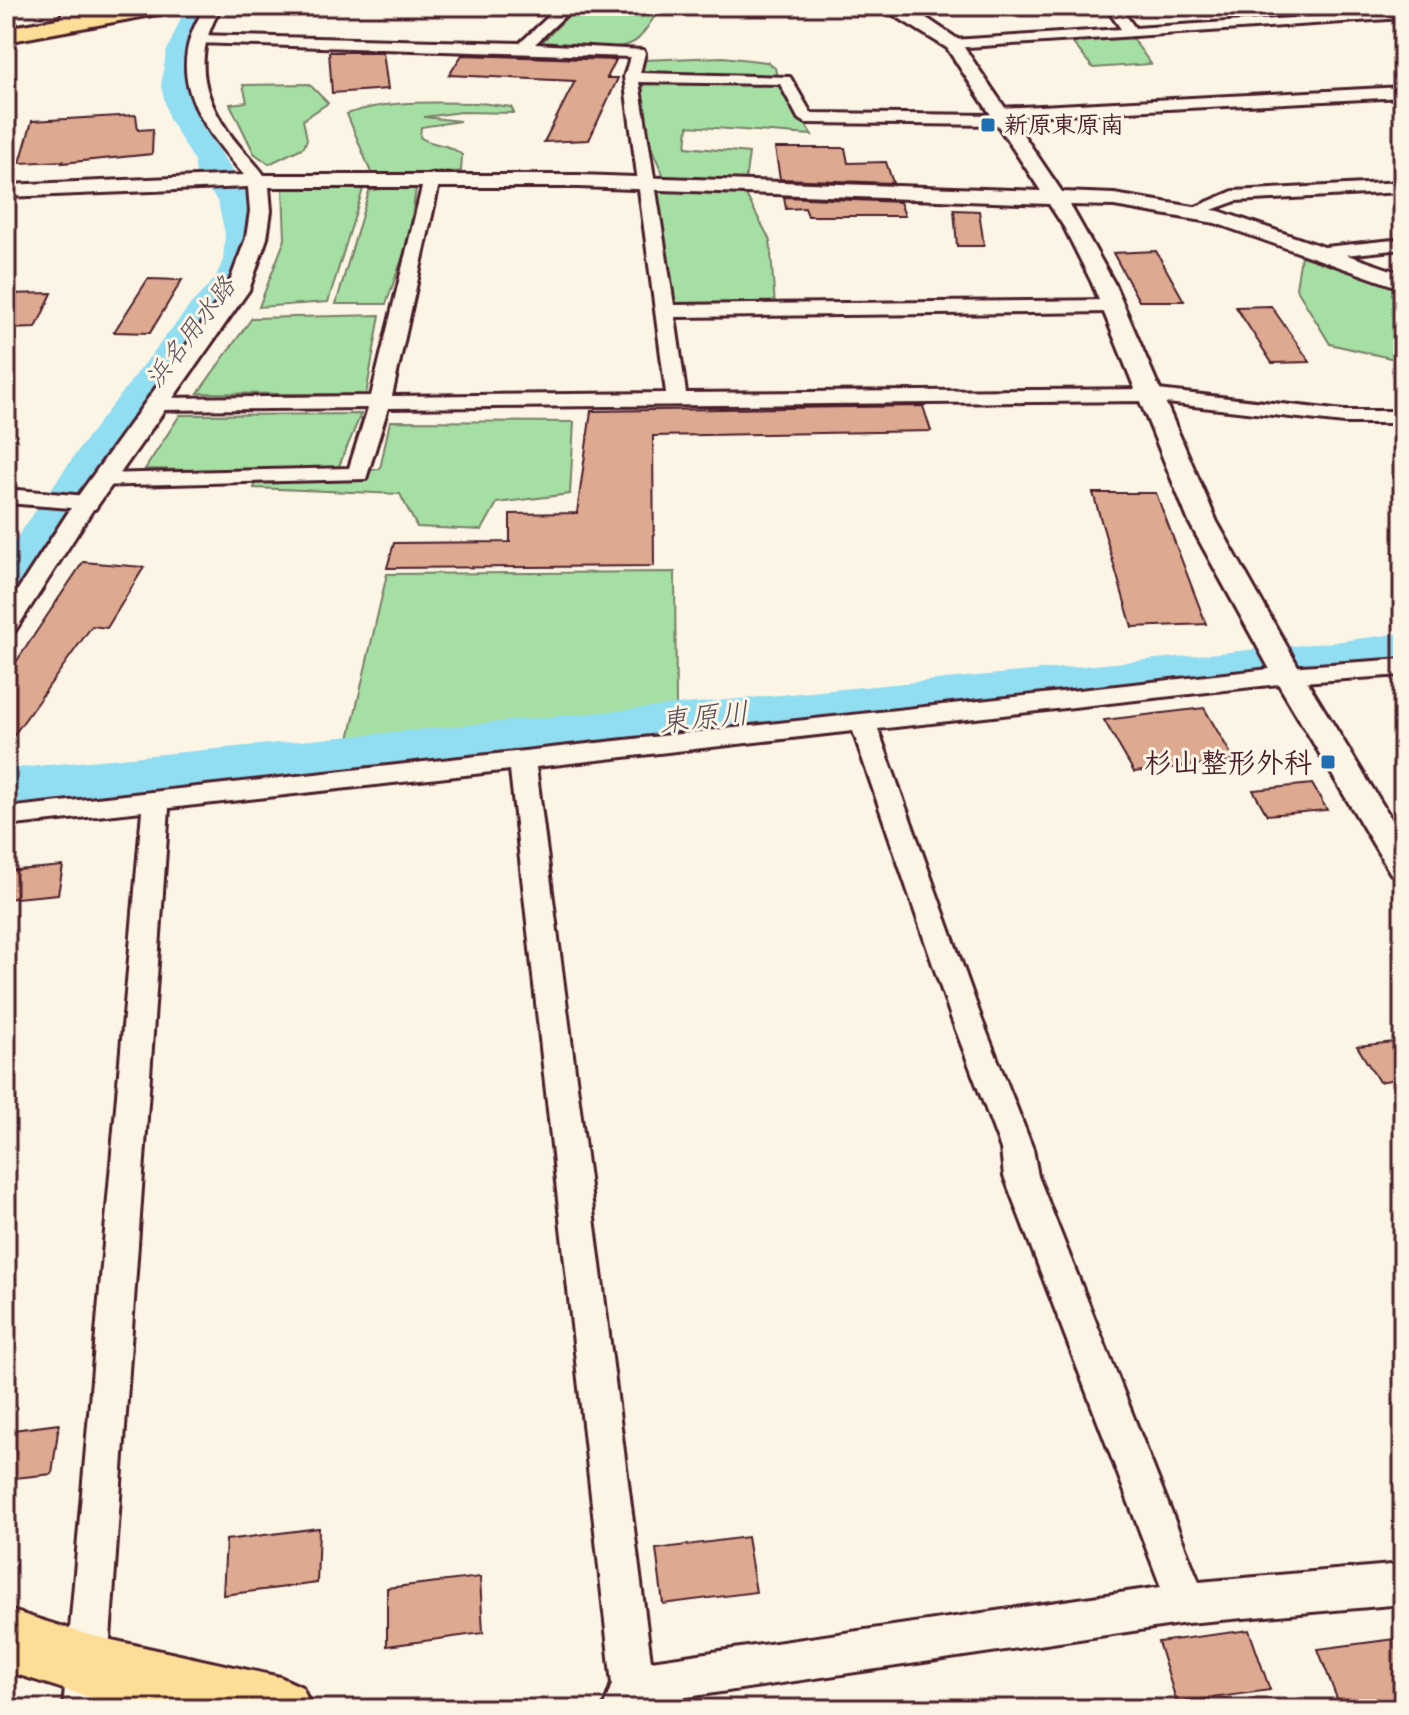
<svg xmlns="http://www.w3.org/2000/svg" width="1409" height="1715" viewBox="0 0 1409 1715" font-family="Delius,'Klee One',sans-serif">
<rect width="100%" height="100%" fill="#fcf5e5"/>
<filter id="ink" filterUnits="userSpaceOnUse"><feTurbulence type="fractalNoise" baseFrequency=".0125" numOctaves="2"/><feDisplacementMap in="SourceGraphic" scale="16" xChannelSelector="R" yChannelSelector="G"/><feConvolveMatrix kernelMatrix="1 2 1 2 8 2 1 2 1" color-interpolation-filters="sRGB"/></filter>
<g filter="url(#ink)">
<path fill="#a6dfa4" stroke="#787f68" stroke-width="2" d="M 578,6 L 668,6 C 653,13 650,26 639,38 C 623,56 565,44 542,42 Z
M 1132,38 L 1151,64 L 1093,68 L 1071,41 Z
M 723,57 L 767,62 L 775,68 L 778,80 L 812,135 L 688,126 L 686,147 L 749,153 L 745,182 L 665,179 L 643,129 L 643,60 Z
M 309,84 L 328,103 L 303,120 L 307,139 L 304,147 L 269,164 L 254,153 L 230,104 L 247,102 L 243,85 Z
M 480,103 L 511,107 L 514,113 L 461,112 L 424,117 L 460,121 L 421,127 L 420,137 C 431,146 447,142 462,155 L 461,171 L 452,172 L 372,175 L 347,114 C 387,99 438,103 480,103 Z
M 364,186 L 328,302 L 259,307 L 285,239 L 283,188 Z
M 385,188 L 416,189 L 408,242 L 386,304 L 336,304 L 369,191 Z
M 657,189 L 744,191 L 770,240 L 775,306 L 674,304 Z
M 1301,256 L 1403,288 L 1403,361 L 1330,344 L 1296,288 Z
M 380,315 L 366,395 L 198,393 L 252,318 Z
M 361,414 L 336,473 L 380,469 L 390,421 L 574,422 L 570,494 L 497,503 L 482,530 L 417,527 L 400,494 L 254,488 L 256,480 L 321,473 L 145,469 L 180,415 Z
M 675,572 L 676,707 L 349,739 L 387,574 Z"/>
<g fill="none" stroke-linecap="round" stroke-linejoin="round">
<path fill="#91ddf1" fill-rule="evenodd" d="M 186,6 L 214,6 C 205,31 190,59 193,87 C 200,151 268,189 261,257 C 258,284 234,302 218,321 C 147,409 87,505 23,598 L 6,603 L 6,553 L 89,435 L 191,304 L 215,279 L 223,260 L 225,234 L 218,202 L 196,173 L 194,160 L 169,119 L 161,86 L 166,53 Z
M 1403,633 L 1403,663 L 1334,674 L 6,805 L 6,769 L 1334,642 Z"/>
</g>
<path fill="#dda991" stroke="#4a1f2b" stroke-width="2" d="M 329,52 L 383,52 L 388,89 L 332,93 Z
M 462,55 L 616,60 L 607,78 L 618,78 L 589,140 L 544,142 L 575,81 L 449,75 Z
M 136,115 L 138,130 L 153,129 L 152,154 L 62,163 L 63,161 L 20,163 L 32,121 Z
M 775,148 L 845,148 L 848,163 L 886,162 L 893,183 L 780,179 Z
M 784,197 L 900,202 L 905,216 L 808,216 L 805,208 L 786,209 Z
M 954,210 L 979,211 L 984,246 L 957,246 Z
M 1156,251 L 1184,301 L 1139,301 L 1113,253 Z
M 148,279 L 182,280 L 150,333 L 114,332 Z
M 52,293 L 36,328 L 6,329 L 6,294 Z
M 1271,306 L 1310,362 L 1272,363 L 1236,307 Z
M 923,406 L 931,431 L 653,436 L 654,566 L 387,568 L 394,543 L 510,542 L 510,514 L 577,513 L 591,411 Z
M 1093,493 L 1156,493 L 1206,624 L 1132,627 Z
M 83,562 L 144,567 L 107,628 L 92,626 L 6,746 L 6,677 Z
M 1204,708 L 1235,761 L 1134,772 L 1104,720 Z
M 1312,784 L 1327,810 L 1267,815 L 1253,790 Z
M 63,866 L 58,894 L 6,899 L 6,871 Z
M 1403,1041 L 1403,1078 L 1379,1082 L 1357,1046 Z
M 59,1424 L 52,1474 L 6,1479 L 6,1431 Z
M 319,1528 L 317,1583 L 223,1595 L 226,1540 Z
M 747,1537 L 756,1592 L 663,1604 L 656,1549 Z
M 480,1577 L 483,1633 L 387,1646 L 387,1588 Z
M 1249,1630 L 1270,1690 L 1177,1703 L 1158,1642 Z
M 1403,1638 L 1403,1702 L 1341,1709 L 1318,1649 Z"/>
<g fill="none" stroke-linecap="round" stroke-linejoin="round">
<defs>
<path id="minor" d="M 67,6 L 81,6 L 72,20 L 67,21 L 60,17 Z
M 560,6 L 575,6 L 535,44 L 643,50 L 645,53 L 640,73 L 790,77 L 811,113 L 994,115 L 994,110 L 1000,108 L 1403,87 L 1403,97 L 1010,117 L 1010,123 L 1004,125 L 806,123 L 798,118 L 780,84 L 639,82 L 674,305 L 1113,300 L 1122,306 L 1113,312 L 675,317 L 686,393 L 1149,389 L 1344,411 L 1403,411 L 1403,423 L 1344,423 L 1149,401 L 388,408 L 366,479 L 93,486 L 90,481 L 93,476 L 101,474 L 349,468 L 368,408 L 155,410 L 145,404 L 155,398 L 371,396 L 424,179 L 432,174 L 440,179 L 392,396 L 666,393 L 624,77 L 630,57 L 197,43 L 190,39 L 197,35 L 520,43 Z
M 1105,6 L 1119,6 L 1135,28 L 1399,11 L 1403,12 L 1403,18 L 953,48 L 946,44 L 953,40 L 1121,29 Z
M 1403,182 L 1403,192 L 1236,201 L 1195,216 L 1186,211 L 1233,191 Z
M 1403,239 L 1403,249 L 1325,257 L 1316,252 L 1325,247 Z
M 6,489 L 86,496 L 97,503 L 15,631 L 6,633 L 6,608 L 71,508 L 6,503 Z
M 1403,659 L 1403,675 L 1288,683 L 878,729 L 982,1020 L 1033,1149 L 1038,1176 L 1199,1582 L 1403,1564 L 1403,1604 L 1187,1623 L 647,1703 L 645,1709 L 603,1709 L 612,1684 L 510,770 L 169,808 L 105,1709 L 63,1709 L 142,811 L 6,826 L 6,808 L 1288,667 ZM 853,731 L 952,1020 L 1001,1149 L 1004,1176 L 1161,1587 L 651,1661 L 536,767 Z"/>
<path id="tertiary" d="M 206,6 L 222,6 C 190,57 202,102 240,147 C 248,156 257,165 264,175 L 578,175 L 1041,191 L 947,48 L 879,6 L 901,6 L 922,15 L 959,40 L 1062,192 L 1114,194 L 1219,211 L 1403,274 L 1403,289 L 1215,223 L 1114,206 L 1070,205 L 1114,283 L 1217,522 L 1303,675 L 1403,838 L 1403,878 L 1391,874 L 1273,675 L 1189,522 L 1092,283 L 1064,227 L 1049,204 L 578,187 L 269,187 L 271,211 L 267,238 L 249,290 L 95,509 L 77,509 L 73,503 L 227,289 L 246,238 L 250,211 L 248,187 L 6,197 L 6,185 L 244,175 C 199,122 161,74 206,6 Z"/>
<path id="primary" d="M 6,1609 L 89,1635 L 280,1677 L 302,1687 L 312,1709 L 141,1709 L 89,1697 L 6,1671 Z"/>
<path id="trunk" d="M 131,6 L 179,6 L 168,12 L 6,42 L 6,28 Z"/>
</defs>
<use href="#minor" stroke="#4a1f2b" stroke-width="6"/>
<use href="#tertiary" stroke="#4a1f2b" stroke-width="6"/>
<use href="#primary" stroke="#4a1f2b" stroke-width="6"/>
<use href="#trunk" stroke="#4a1f2b" stroke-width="6"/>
<use href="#minor" fill="#fcf5e5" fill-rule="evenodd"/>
<use href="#tertiary" fill="#fcf5e5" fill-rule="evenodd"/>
<use href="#primary" fill="#fedd96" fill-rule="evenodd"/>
<use href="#trunk" fill="#fedd96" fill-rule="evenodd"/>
</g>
</g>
<g fill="#1f6fb2" stroke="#fcf5e5" stroke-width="3">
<rect x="980" y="117" width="16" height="16" rx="4"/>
<rect x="1320" y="754" width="16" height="16" rx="4"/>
</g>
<g text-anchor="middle" stroke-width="6" stroke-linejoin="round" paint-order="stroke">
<g font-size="24" font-weight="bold" fill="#4a1f2b" stroke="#fcf5e5" text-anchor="start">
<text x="1004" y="133">新原東原南</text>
</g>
<g font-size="26" font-style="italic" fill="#5c4e5c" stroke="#fcf5e5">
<text transform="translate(190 332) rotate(-53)" y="9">浜名用水路</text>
</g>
<g font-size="28" font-weight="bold" fill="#4a1f2b" stroke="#fcf5e5" text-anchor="end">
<text x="1312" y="772">杉山整形外科</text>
</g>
<g font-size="30" font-style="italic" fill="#5c4e5c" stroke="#fcf5e5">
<text transform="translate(704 717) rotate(-6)" y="10">東原川</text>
</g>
</g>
<rect width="1409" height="1715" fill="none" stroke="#fcf5e5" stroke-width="32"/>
<rect x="16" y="16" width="1377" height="1683" fill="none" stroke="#4a1f2b" stroke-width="3" filter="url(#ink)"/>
</svg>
